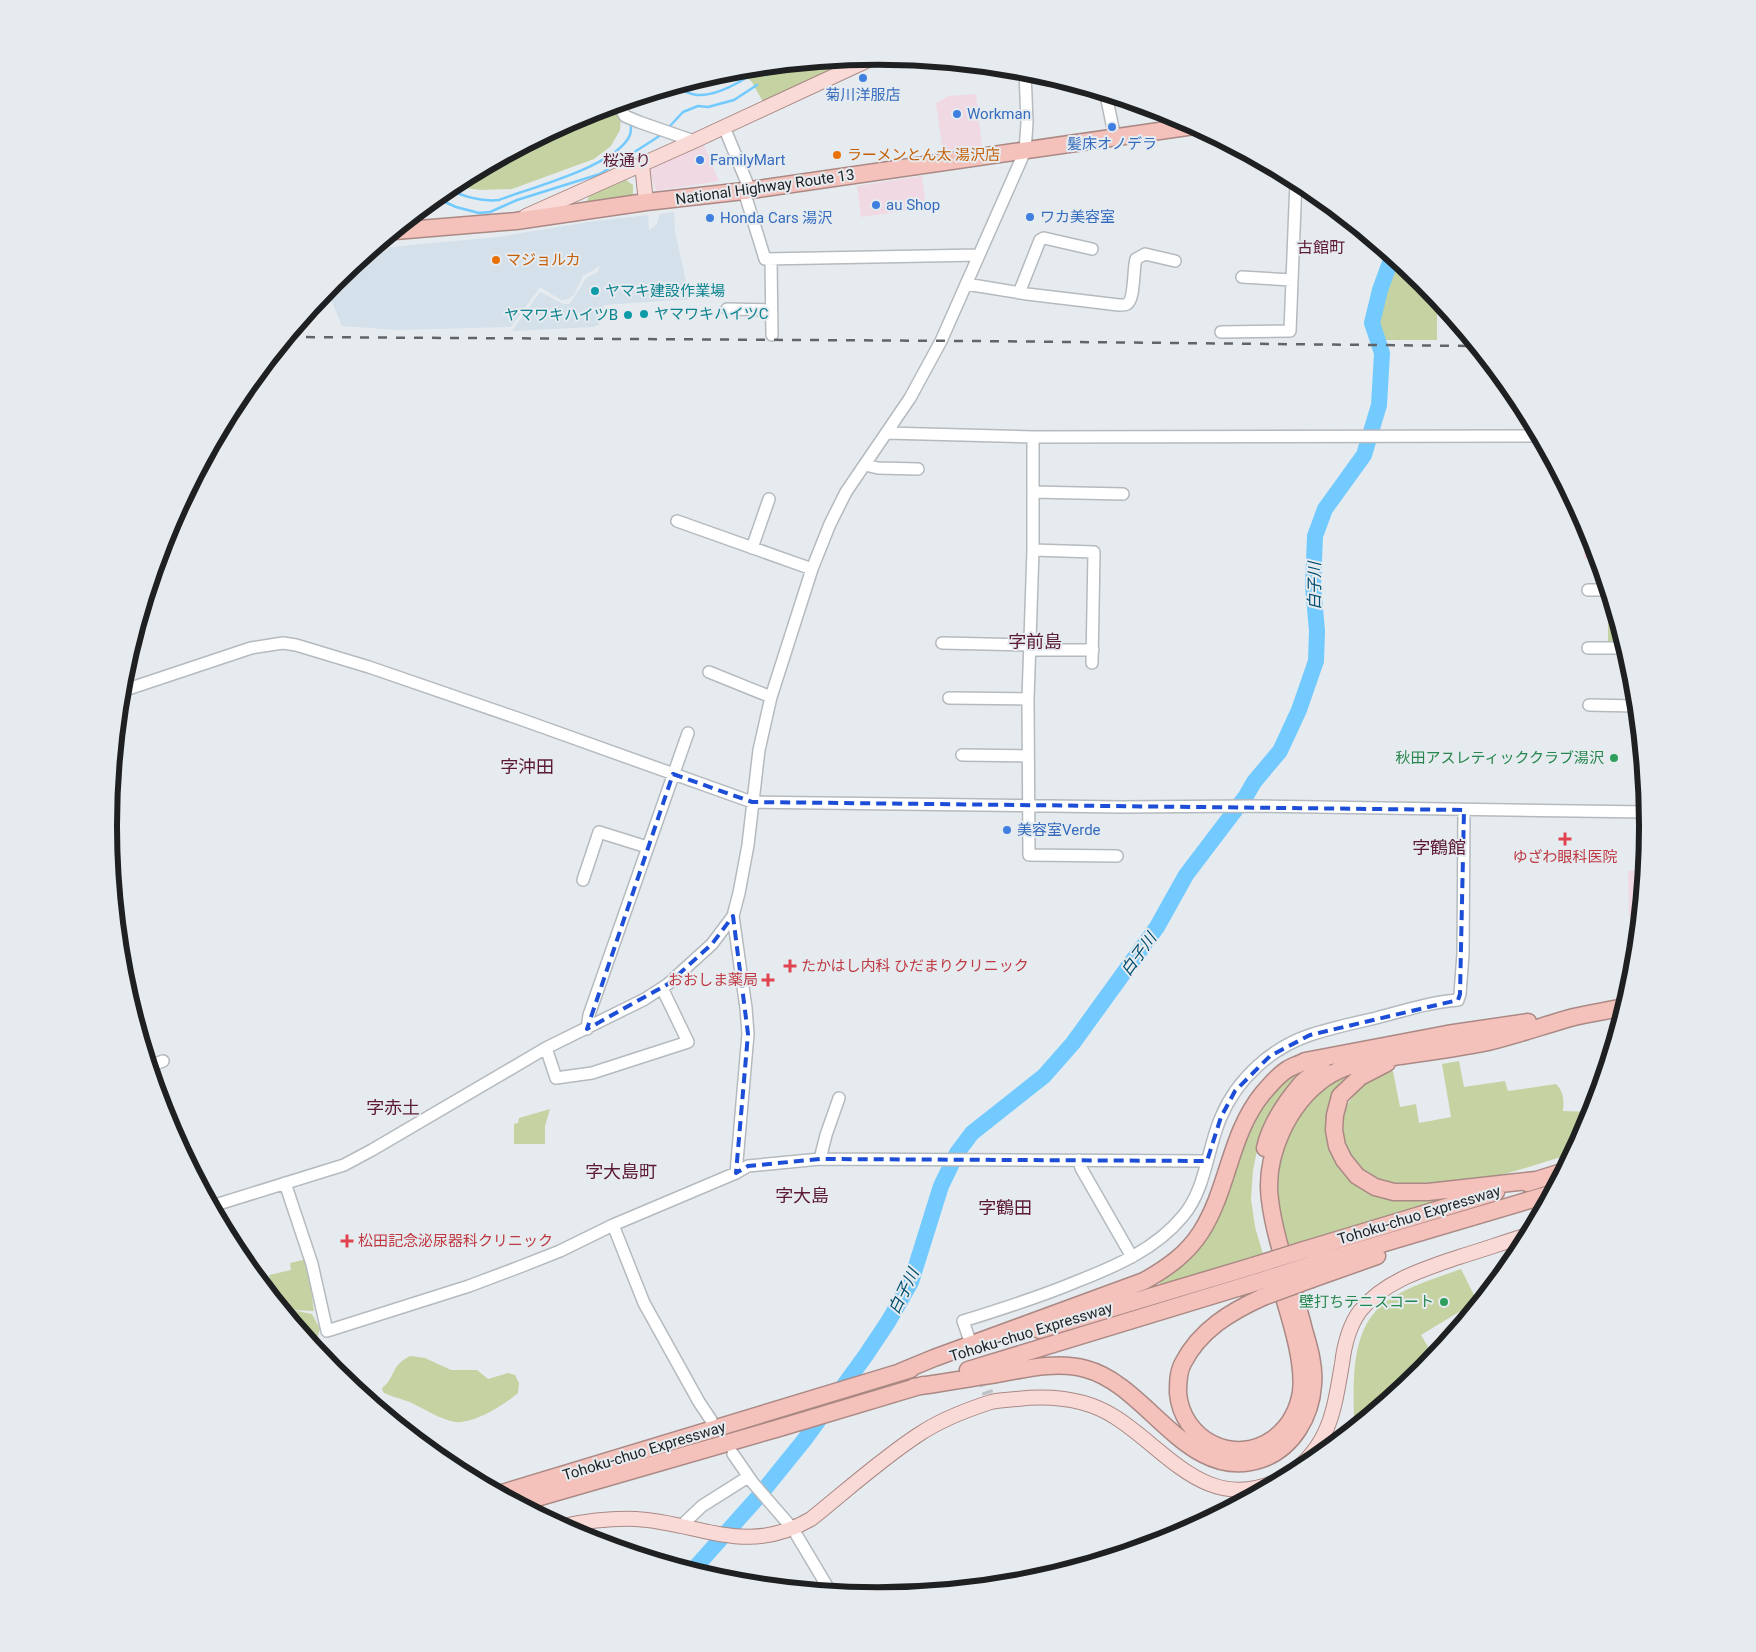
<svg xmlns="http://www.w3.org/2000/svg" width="1756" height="1652" viewBox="0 0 1756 1652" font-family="Roboto,'Noto Sans JP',sans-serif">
<rect width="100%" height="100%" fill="#e6ebf0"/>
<path fill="#f1d9e3" d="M 976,94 L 982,146 L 943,152 L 936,103 L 948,96 Z
M 703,143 L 719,181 L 656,191 L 648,166 Z
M 922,176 L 926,208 L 861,217 L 857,186 Z
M 1584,523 L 1589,532 L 1598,559 L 1584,559 Z
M 1628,871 L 1643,871 L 1639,917 L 1629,916 Z"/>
<path fill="#d4e0ea" d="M 674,212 L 675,232 L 690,299 L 604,305 L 600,312 L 599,325 L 593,327 L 512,331 L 540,292 L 563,304 L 570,304 L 586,278 L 598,272 L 600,266 L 583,276 L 574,295 L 568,299 L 561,300 L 540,287 L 511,327 L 397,330 L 342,326 L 327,290 L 391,247 L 498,237 L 595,221 L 648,215 L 649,230 L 657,224 L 660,214 Z"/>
<path fill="#c4d3a1" d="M 858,58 L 763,102 L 752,82 L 740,71 L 714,75 L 728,71 Z
M 616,105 L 621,114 L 620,130 L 611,146 L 594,159 L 512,189 L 480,190 L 451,186 L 584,115 Z
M 626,180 L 633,185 L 633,196 L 590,204 L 587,201 L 589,196 Z
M 1399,262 L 1422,282 L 1437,299 L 1437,340 L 1381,340 C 1379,320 1380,302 1387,284 C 1390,276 1396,270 1399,262 Z
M 1608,619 L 1616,619 L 1623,642 L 1608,642 Z
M 1459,1061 L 1464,1087 L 1505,1081 L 1508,1091 L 1556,1084 C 1564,1092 1564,1101 1563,1111 L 1592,1112 L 1589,1121 L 1571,1154 C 1515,1170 1454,1196 1394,1185 C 1381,1183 1367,1175 1358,1165 C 1355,1162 1350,1158 1348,1154 C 1345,1150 1345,1144 1343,1139 C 1335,1106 1363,1079 1393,1071 L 1400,1107 L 1416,1104 L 1419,1123 L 1451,1117 L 1442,1064 Z
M 1304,1066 L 1258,1146 L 1253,1170 L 1251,1199 L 1255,1227 L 1263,1254 L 1161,1286 L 1159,1280 C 1175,1270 1190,1261 1201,1247 C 1218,1225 1227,1197 1235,1171 C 1238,1161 1240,1151 1243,1141 C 1256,1111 1275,1082 1304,1066 Z
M 1342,1075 L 1346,1081 L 1337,1162 L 1347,1176 L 1359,1187 L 1440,1198 L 1441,1202 L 1286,1246 C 1283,1230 1278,1213 1277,1196 C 1276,1160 1291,1115 1320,1091 C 1326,1085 1334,1081 1342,1075 Z
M 550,1109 L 545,1126 L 545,1144 L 514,1144 L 514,1124 L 518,1123 L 519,1118 Z
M 307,1259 L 314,1311 L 292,1310 L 312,1314 L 320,1329 L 317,1338 L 307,1338 L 286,1313 L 291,1310 L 285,1311 L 275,1298 L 269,1275 L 291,1270 L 290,1263 Z
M 1461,1269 L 1477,1301 L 1421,1335 L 1434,1357 L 1422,1371 L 1354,1426 C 1354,1386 1348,1328 1387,1301 C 1409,1286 1436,1278 1461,1269 Z
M 410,1356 L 425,1358 L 451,1370 L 477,1370 L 488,1379 L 508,1373 L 515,1375 L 519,1383 L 518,1393 C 504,1405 474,1424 455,1422 C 442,1420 424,1409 412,1403 C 403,1399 388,1396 383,1392 L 382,1388 C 397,1376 389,1367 410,1356 Z"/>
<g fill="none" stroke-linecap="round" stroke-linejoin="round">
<path stroke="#72cafe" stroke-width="2.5" d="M 754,72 L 755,68
M 767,75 L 773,67
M 674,87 C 681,90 690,94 697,95 C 714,96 735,85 749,76
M 635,106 L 637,99
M 670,126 L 683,112 L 698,106 L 708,107 L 734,100 L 757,85
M 446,189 C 464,196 480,202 499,200 C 529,188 617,166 630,135 C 631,132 631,127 631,124
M 436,198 L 456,207 L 479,213 L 490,212 L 517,200 L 600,174 L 661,135"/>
<path stroke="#72cafe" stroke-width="16" d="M 693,1570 L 759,1496 L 805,1439 L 866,1355 L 888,1322 L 911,1282 L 941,1186 L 957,1153 L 972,1133 L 1044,1076 L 1073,1043 L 1157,927 L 1186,875 L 1246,796 L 1254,782 L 1280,751 L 1299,710 L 1316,661 L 1317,631 L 1313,586 L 1315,536 L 1325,509 L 1364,455 L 1379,405 L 1382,353 L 1372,323 L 1380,290 L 1392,257"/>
<path stroke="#bec2c7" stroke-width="11" stroke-dasharray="11 5.5" stroke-linecap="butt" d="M 971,1344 L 988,1394"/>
<defs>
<path id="minor" d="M 1106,95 L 1115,138
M 618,104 L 625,116 L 639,122 L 694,141
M 724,127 L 750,190
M 744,191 L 765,259 L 979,255
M 771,259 L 772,335
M 1242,277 L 1292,280
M 966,284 L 1027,294 L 1119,305 C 1121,305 1126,305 1127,304 C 1135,299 1133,268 1136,259 L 1145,254 L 1175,261
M 1019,293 L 1040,240 L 1044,238 L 1092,249
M 727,309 L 771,310
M 1221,332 L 1290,331 L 1296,181
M 887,433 L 1033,437 L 1538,436
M 1033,437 L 1033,550 L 1028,699 L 1029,855 L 1117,856
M 865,465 L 878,468 L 918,469
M 1033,492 L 1123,494
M 677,521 L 812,569
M 752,548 L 769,499
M 1033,550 L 1094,552 L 1092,663
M 1588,590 L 1607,590
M 942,643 L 1030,645
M 1588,648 L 1625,648
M 1030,650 L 1093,650
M 709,672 L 771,697
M 122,691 L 251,648 L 283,643 L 296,645 L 369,667 L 520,719 L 752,802 L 1120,807 L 1254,806 L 1646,812
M 949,698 L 1028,699
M 1589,705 L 1636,706
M 962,755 L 1028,756
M 583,880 L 599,832 L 647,847
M 733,916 L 746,1008 L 748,1034 L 736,1173
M 587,1029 L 589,1015 L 688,733
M 546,1048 L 556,1078 L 592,1073 L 688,1042 L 662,988
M 150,1066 L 163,1061
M 820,1159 L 826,1135 L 839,1098
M 1079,1160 L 1081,1168 L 1132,1257
M 285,1183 L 312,1264 L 327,1331 L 469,1286 L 522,1266 L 560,1251 L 613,1225 L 736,1173 L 748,1166 L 820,1159 L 1207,1161
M 212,1206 L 344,1165 L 372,1150 L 546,1048 L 645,999 L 668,984 L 712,944 L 733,916 L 739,893 L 748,845 L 759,750 L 771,697 L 812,569 L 830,524 L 846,492 L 910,398 L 941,341 L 1025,151 L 1027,123 L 1025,71
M 613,1225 L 644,1303 L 699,1402 L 711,1420
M 971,1344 L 963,1321 C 1002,1309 1040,1297 1078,1281 C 1116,1266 1156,1249 1183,1216 C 1206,1189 1207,1149 1221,1117 C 1237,1079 1271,1048 1310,1035 C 1331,1028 1354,1023 1376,1018 C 1403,1011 1430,1002 1458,1000 L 1460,994 L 1463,954 L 1464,810
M 733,1454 L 753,1483 L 793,1529 L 830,1591
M 680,1527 L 702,1506 L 748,1477"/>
<path id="major" d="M 642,165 L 646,202
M 526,216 L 694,141 L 875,57
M 1290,1474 C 1330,1445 1334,1410 1342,1364 C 1344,1347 1349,1326 1360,1311 C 1384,1281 1424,1269 1459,1257 C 1482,1250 1505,1242 1528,1235
M 563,1526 C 587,1521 611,1518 636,1519 C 702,1523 745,1557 811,1519 C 846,1491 880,1460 918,1435 C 940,1420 966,1410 991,1402 C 999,1400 1008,1400 1017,1399 C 1052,1395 1085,1398 1115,1417 C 1167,1450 1206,1513 1277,1481"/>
<path id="highway" d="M 395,231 L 516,221 L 646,202 L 744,191 L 1194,126
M 1387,1063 L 1360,1077 L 1340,1096 L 1335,1115 L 1334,1130 L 1337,1146 L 1344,1160 L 1357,1176 L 1375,1187 L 1394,1192 L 1428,1192 L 1536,1180
M 1265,1148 C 1270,1125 1285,1103 1300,1085 C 1306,1078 1315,1073 1322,1068
M 1527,1183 L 1562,1172
M 1304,1250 L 1496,1192
M 1310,1265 L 1550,1194
M 1312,1279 L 1377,1256
M 1263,1297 C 1230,1312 1200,1330 1183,1363 C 1178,1372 1178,1383 1178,1393 C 1182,1439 1233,1467 1273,1439 C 1288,1428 1298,1411 1301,1392 C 1305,1358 1287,1310 1278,1277
M 1039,1330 L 1253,1266
M 968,1370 L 1257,1282
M 900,1372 L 934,1358 L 1144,1281 C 1167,1268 1187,1254 1201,1232 C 1229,1188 1229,1135 1263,1093 C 1271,1084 1278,1075 1288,1069 C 1293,1066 1300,1064 1305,1061 L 1447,1034 L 1528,1022
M 914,1387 C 942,1383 969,1378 997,1374 C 1025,1369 1057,1361 1086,1369 C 1148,1385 1188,1485 1262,1459 C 1293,1448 1311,1416 1313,1385 C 1315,1367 1309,1347 1304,1330 C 1294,1288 1275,1242 1270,1200 C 1264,1156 1288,1104 1325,1078 C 1349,1062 1373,1061 1400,1056 C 1429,1052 1459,1048 1488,1042 C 1517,1035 1545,1025 1574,1017 C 1590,1013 1607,1011 1624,1007
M 502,1493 L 911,1369
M 519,1503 L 779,1428 L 923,1385"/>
</defs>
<use href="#minor" stroke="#b5babe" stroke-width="14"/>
<use href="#major" stroke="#aa8985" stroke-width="16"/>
<use href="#highway" stroke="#aa8985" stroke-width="19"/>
<use href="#minor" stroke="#fff" stroke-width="11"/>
<use href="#major" stroke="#f9dad6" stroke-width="14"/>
<use href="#highway" stroke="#f5c2bb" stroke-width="16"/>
<path stroke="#626568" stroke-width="2.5" stroke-dasharray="9 9" stroke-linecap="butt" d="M 288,337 L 973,341 L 1475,346"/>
<defs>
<path id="highway-bridge" d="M 1253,1266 L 1304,1250
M 1257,1282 L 1310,1265
M 1263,1297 L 1312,1279"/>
</defs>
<use href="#highway-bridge" stroke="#aa8985" stroke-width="19" stroke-linecap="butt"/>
<use href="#highway-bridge" stroke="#f5c2bb" stroke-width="16"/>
</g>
<path fill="none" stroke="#1d4ed8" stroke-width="4" stroke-dasharray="10 6" stroke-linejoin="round" d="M 673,774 L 752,802 L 1464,810 L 1460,994 L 1458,1000 L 1310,1035 L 1270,1056 L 1235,1091 L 1221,1117 L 1207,1161 L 820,1159 L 748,1166 L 736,1173 L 748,1034 L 733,916 L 712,944 L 668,984 L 587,1029 Z"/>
<g fill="#3f7fe0" stroke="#e6ebf0" stroke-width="2">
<circle cx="863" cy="78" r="5"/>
<circle cx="957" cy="114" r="5"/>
<circle cx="1112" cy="127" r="5"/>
<circle cx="700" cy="160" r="5"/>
<circle cx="876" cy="205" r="5"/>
<circle cx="1030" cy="217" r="5"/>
<circle cx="710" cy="218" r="5"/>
<circle cx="1007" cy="830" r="5"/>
</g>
<g fill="#e8710a" stroke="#e6ebf0" stroke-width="2">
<circle cx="837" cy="155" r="5"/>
<circle cx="496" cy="260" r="5"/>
</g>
<g fill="#0f9aa8" stroke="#e6ebf0" stroke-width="2">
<circle cx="595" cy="291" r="5"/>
<circle cx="644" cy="314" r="5"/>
<circle cx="628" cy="315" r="5"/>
</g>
<g fill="#2e9e5b" stroke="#e6ebf0" stroke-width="2">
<circle cx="1614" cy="758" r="5"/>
<circle cx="1444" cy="1302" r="5"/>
</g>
<g fill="#e0444e" stroke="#e6ebf0" stroke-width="2">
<path d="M1562.5 831.5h5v5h5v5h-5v5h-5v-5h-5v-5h5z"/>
<path d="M787.5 958.5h5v5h5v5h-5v5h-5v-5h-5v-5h5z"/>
<path d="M765.5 972.5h5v5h5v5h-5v5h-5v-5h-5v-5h5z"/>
<path d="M344.5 1233.5h5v5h5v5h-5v5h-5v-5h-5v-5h5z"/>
</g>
<g text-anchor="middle" stroke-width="4" stroke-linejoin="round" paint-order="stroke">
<g font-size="15" fill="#366cbe" stroke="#e6ebf0" text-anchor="start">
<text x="863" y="100" text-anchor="middle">菊川洋服店</text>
<text x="967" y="119">Workman</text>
<text x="1112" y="149" text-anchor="middle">髪床オノデラ</text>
<text x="710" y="165">FamilyMart</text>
<text x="886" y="210">au Shop</text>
<text x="1040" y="222">ワカ美容室</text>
<text x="720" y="223">Honda Cars 湯沢</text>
<text x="1017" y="835">美容室Verde</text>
</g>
<g font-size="15" fill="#c56008" stroke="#e6ebf0" text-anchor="start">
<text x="847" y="160">ラーメンとん太 湯沢店</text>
<text x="506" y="265">マジョルカ</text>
</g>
<g font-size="15" fill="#1e2021" stroke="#e6ebf0">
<text transform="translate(765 187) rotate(-8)" y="5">National Highway Route 13</text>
<text transform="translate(1419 1215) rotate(-17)" y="5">Tohoku-chuo Expressway</text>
<text transform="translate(1031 1332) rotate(-17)" y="5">Tohoku-chuo Expressway</text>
<text transform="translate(644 1451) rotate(-17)" y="5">Tohoku-chuo Expressway</text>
</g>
<g font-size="15" fill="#0d838f" stroke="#e6ebf0" text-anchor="start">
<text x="605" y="296">ヤマキ建設作業場</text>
<text x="654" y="319">ヤマワキハイツC</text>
<text x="618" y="320" text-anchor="end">ヤマワキハイツB</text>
</g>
<g font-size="15" fill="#27864d" stroke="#e6ebf0" text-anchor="end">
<text x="1604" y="763">秋田アスレティッククラブ湯沢</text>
<text x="1434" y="1307">壁打ちテニスコート</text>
</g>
<g font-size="15" fill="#be3a42" stroke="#e6ebf0" text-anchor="start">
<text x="1565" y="862" text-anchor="middle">ゆざわ眼科医院</text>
<text x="801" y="971">たかはし内科 ひだまりクリニック</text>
<text x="758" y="985" text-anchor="end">おおしま薬局</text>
<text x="358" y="1246">松田記念泌尿器科クリニック</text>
</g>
<g font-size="16" fill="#5b1934" stroke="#e6ebf0">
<text x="627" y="166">桜通り</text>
<text x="1321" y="253">古館町</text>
</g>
<g font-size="16" font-style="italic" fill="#014d6e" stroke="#e6ebf0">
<text transform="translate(1314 586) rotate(-90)" y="6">白子川</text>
<text transform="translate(1138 954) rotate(-54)" y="6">白子川</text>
<text transform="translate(903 1291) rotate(-64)" y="6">白子川</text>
</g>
<g font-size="18" fill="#5b1934" stroke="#e6ebf0">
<text x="1035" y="648">字前島</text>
<text x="527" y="773">字沖田</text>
<text x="1439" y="854">字鶴館</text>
<text x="393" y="1114">字赤土</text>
<text x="621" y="1178">字大島町</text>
<text x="802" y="1202">字大島</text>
<text x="1005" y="1214">字鶴田</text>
</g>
</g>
<path d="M0 0H1756V1652H0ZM117 826a761 761 0 1 1 1522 0a761 761 0 1 1-1522 0Z" fill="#e6ebf0" fill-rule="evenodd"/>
<path fill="none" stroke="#1e2021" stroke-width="6" d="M117 826a761 761 0 1 1 1522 0a761 761 0 1 1-1522 0Z"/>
</svg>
